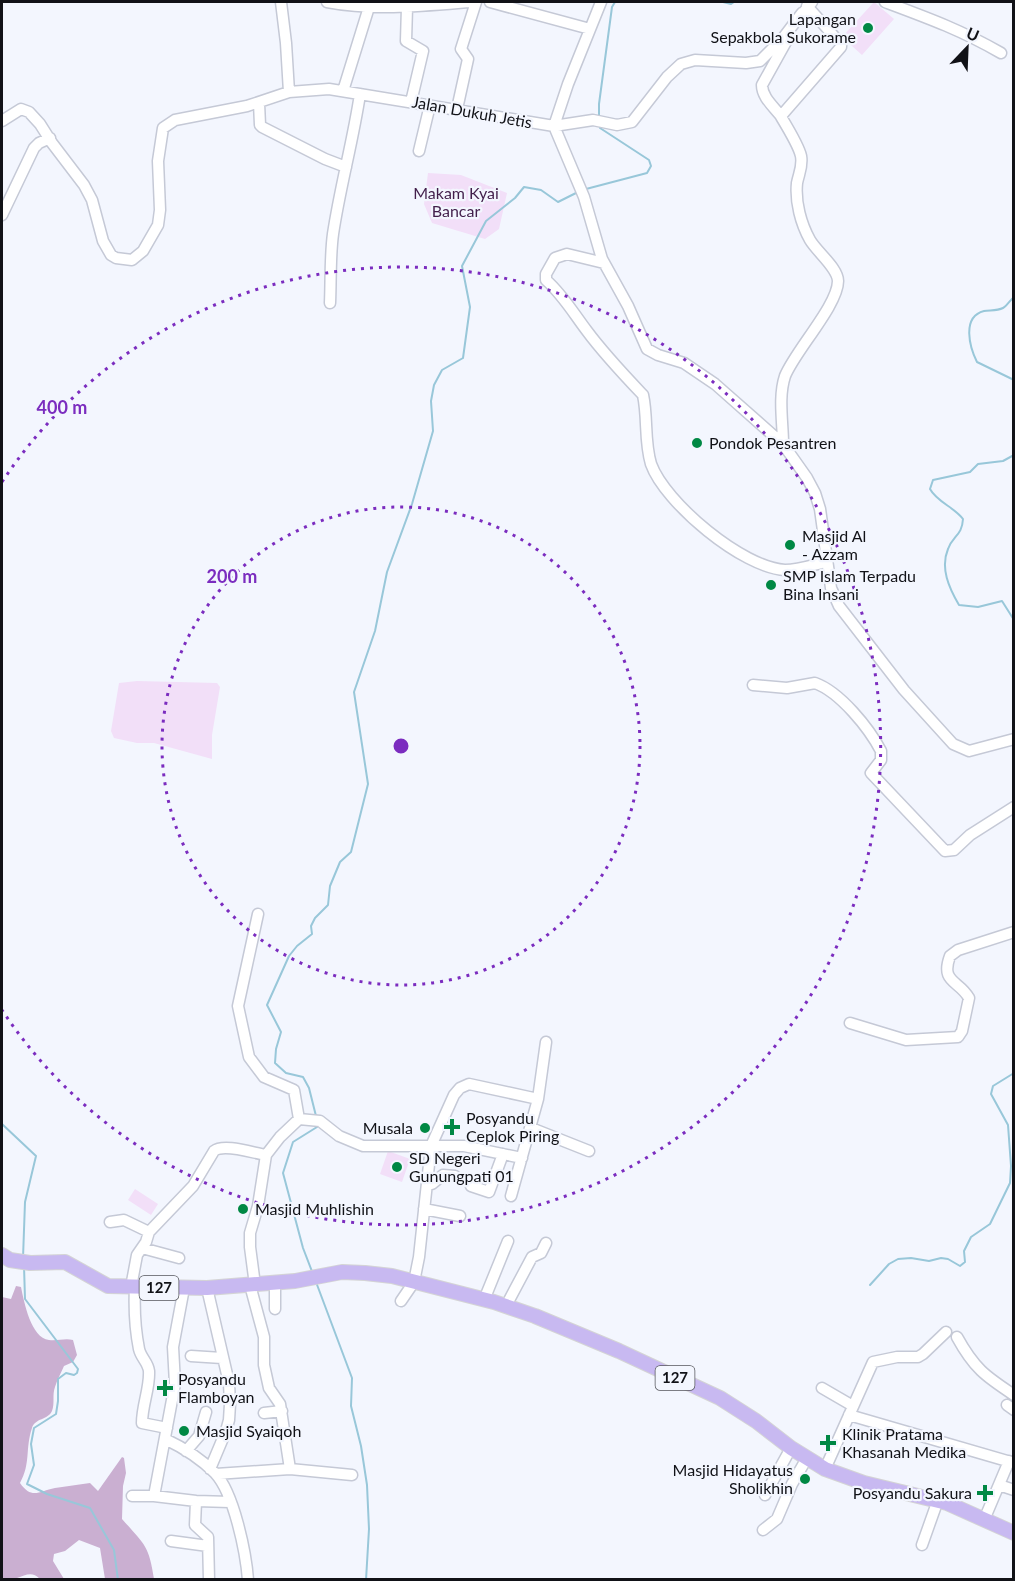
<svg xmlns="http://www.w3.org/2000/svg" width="1015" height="1581" viewBox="0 0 1015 1581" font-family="Lato,sans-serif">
<rect width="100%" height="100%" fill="#f3f6fe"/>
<path fill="#f2dff8" d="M 874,2 L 894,19 L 862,55 L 842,37 Z
M 428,173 L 461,175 L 507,193 L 499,229 L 485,239 L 432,223 L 424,204 Z
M 137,681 L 217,683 L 220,687 L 212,735 L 212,759 L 154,743 L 137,743 L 114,738 L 111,731 L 119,683 Z
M 388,1151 L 410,1159 L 402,1182 L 380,1174 Z
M 135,1189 L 158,1204 L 151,1215 L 128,1200 Z"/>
<path fill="#caafd1" d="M 16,1286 L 21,1287 C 24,1302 31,1338 49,1340 C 58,1341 65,1338 73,1340 L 77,1355 L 73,1362 L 64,1366 C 61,1373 57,1380 55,1387 C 52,1395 55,1403 52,1411 C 48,1420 35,1418 32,1428 C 25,1449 31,1463 20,1483 C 32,1500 39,1491 55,1488 C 67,1486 78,1485 90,1483 L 98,1491 L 122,1457 L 124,1458 L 126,1473 L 123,1486 L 122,1519 C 144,1544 149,1545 154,1579 L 105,1579 L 100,1548 L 79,1540 L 65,1551 L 54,1554 L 53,1561 L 64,1579 L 40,1579 C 32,1571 26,1575 17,1578 C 12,1580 6,1579 2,1579 L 2,1297 L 11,1299 Z"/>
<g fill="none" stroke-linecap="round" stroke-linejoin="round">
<path stroke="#98c7d9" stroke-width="2" d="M 723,2 L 731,4 L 734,2
M 599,117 L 599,104 L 612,7 L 615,2
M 586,189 L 647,173 L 651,166 L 649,160 L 600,128 L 600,125
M 1014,297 C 1010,300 1007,306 1003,308 C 997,311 990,310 984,311 C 961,317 970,348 977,362 L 1014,380
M 1014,455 L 1003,461 L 978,464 L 970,472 L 933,480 L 930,489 C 937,502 954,507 963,519 C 962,536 953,535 948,549 C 940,568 949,588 959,605 L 978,607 L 1002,601 L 1014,620
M 316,1116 L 309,1088 L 303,1077 L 286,1073 L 275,1063 L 276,1049 L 281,1032 L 267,1005 L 289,956 L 297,946 L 312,934 L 311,926 L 315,918 L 328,905 L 330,886 L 340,862 L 351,852 L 368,784 L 354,692 L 375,631 L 387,572 L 412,504 L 433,431 L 431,401 L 434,385 L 442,370 L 463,358 L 470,307 L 462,266 L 486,221 L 515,198 L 524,187 L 541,190 L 558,202 L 578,192
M 2,1124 L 36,1156 L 25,1202 L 23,1258
M 24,1266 L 25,1299 L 78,1369 L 77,1373 L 74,1375 L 66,1373 L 58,1379 L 58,1401 L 56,1414 L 34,1428 L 31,1444 L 34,1465 L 27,1484 L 47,1494 L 90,1508 L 114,1550 L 118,1580
M 313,1274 L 303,1248 L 283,1173 L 293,1142 L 317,1127 L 317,1125
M 316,1282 L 352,1378 L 351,1406 L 361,1446 L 367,1485 L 369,1529 L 366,1580
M 870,1285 L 889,1264 L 898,1259 L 911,1258 L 929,1261 L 941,1258 L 948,1259 L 960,1266 L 965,1262 L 964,1251 L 971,1237 L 990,1224 L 1010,1183 L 1011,1166 L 1008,1125 L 991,1094 L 993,1086 L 1014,1073"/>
<defs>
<path id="minor" d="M 281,2 L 286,43 L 289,92
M 327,2 C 374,11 422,6 470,2
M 490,2 L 590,29
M 885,2 C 928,18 961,30 1001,53
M 407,7 L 406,41 L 423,51 L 411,102
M 799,18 L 812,2
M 343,91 L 369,7
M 259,103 L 260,125 L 262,127 L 325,159 L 346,167
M 457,109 L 468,59 L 461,49 L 476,2
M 781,116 L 841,47 L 841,44 L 807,6
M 2,121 L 21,109 L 29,112 L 40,124 L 52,143 L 84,185 L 92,200 L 103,241 L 111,255 L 116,258 L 132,260 L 143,251 L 158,225 L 160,210 L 158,161 L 163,128 L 175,120 L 247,106 L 289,92 L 329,89 L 554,126 L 593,120 L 617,125 L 632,122 L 667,77 L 681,64 L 695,60 L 746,63 L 760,61 L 783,38 L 802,13
M 554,126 L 584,197 L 602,259 L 628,306 L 647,349 L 658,355 L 684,363 L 715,384 L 783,444 L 807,478 L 815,493 L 820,509 L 831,588 L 839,606 L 904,690 L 953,744 L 969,751 L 1014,739
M 554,126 L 568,84 L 601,2
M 419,151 L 430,105
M 2,215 L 34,148 L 39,143 L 50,138
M 604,263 L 567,254 L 555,258 L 546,274 L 546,280 C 563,295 574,314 587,331 C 604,354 624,375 643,395 C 648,418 644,441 651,464 C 665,503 743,568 785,570 C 798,570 813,565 826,562
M 330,303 C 331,280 330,256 333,234 C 340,187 353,141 360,94
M 783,444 C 783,423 778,397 785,376 C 795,351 838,305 838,281 C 838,268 817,252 810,240 C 801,224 795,202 797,183 C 799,173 803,166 801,156 C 799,146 786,125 780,115 C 773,106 762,97 762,85 L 787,40
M 753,685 L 787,688 L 815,683 C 840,692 869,728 881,751 L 881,760 L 871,773 L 945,851 L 954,850 L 970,835 L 1014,807
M 258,914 L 238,1006 L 249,1057 L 264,1077 L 294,1090 L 299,1119
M 850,1023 L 906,1040 L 958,1037 L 962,1031 L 969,998 C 959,980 940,983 950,956 L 958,950 L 1014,932
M 531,1128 L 589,1151
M 427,1184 L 432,1184 L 443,1175 L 455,1176
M 471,1186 L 489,1192 L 503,1154
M 511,1196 L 538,1099 L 546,1042
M 424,1209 L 460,1216
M 110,1222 L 124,1220 L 149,1232
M 142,1248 L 179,1258
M 275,1282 L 275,1309
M 250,1285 L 264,1337 L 264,1365 L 269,1388 L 280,1404 L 290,1469
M 255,1285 L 250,1247 L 250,1233 L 258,1206 L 266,1155 L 280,1137 L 299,1119 L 320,1121 L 339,1136 L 363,1146 L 464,1146 L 522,1158
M 131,1287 L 137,1255 L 146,1242 L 149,1232 L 193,1186 L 214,1151 C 224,1143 253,1153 266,1155
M 135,1287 C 134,1308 135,1329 139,1349 C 141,1358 148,1362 149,1371 C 150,1388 142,1405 142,1423 L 167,1428
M 184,1288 L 173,1347 L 175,1384 L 154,1496 L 196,1501 L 230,1502
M 207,1288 L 229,1383 L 230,1404 L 229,1420 L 226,1431 L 210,1469
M 484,1300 L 508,1241
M 401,1301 L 414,1282 L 419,1257 L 431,1146 L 454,1095 L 460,1088 L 469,1084 L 538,1099
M 506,1306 L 532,1257 L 541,1253 L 546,1243
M 957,1337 C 974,1368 985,1376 1014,1395
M 191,1356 L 222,1358
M 822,1388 L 853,1406
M 1007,1405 L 1014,1410
M 264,1413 L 282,1411
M 849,1415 L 1014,1463
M 165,1439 C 182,1447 202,1460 215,1473 C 234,1493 246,1553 248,1580
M 186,1451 L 199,1436 L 206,1412
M 825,1469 L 873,1362 L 897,1357 L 918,1357 L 923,1354 L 946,1332
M 216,1474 L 290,1469 L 352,1475
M 999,1485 L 1014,1490
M 765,1495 L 791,1448
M 132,1496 L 154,1496
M 196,1501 L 195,1525 L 208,1537 L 209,1580
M 984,1520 L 1009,1461
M 763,1530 L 777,1519 L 792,1484 L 807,1458
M 171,1541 L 208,1546
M 922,1545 L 938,1500"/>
<path id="major" d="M 2,1255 L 10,1260 L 30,1263 L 65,1262 L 108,1286 L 207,1288 L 295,1281 L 342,1272 L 365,1273 L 392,1276 L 494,1302 L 535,1316 L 619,1351 L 720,1398 L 756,1421 L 791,1448 L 825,1469 L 864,1483 L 947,1503 L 1014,1533"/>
</defs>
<use href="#minor" stroke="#c5c9d6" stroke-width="13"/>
<use href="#major" stroke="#d4d4d5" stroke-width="16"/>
<use href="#minor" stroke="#fff" stroke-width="10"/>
<use href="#major" stroke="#c8b9f1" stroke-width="14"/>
</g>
<g fill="none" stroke="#7b2cbf" stroke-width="3" stroke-dasharray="3 6">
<circle cx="401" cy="746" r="239"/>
<path d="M2 482A479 479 0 1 1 2 1010"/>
</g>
<g fill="#084" stroke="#f3f6fe" stroke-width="2">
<circle cx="868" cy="28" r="6"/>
<circle cx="697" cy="443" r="6"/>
<circle cx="790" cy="545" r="6"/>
<circle cx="771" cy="585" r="6"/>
<path d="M449 1118h6v6h6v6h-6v6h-6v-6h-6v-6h6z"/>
<circle cx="425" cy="1128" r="6"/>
<circle cx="397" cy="1167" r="6"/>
<circle cx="243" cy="1209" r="6"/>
<path d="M162 1379h6v6h6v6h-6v6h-6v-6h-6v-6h6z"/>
<circle cx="184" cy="1431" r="6"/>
<path d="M825 1434h6v6h6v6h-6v6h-6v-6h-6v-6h6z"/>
<circle cx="805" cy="1479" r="6"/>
<path d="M982 1484h6v6h6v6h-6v6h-6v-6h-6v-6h6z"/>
</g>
<g text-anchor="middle" stroke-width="4.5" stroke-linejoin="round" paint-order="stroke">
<g fill="#f3f6fe" stroke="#55565c" stroke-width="1.5">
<rect x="139.5" y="1276" width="39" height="24" rx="4.5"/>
<rect x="655.5" y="1366" width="39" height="24" rx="4.5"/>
</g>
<g font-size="15" font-weight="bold" fill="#111217">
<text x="159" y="1293">127</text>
<text x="675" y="1383">127</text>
</g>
<g font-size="16" fill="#111217" stroke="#f3f6fe" text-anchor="start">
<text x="856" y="25" text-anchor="end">Lapangan<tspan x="856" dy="18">Sepakbola Sukorame</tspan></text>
<text x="709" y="449">Pondok Pesantren</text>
<text x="802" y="542">Masjid Al<tspan x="802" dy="18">- Azzam</tspan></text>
<text x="783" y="582">SMP Islam Terpadu<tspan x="783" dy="18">Bina Insani</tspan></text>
<text x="466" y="1124">Posyandu<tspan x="466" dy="18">Ceplok Piring</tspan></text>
<text x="413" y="1134" text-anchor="end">Musala</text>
<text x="409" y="1164">SD Negeri<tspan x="409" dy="18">Gunungpati 01</tspan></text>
<text x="255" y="1215">Masjid Muhlishin</text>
<text x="178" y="1385">Posyandu<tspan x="178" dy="18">Flamboyan</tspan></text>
<text x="196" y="1437">Masjid Syaiqoh</text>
<text x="842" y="1440">Klinik Pratama<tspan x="842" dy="18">Khasanah Medika</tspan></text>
<text x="793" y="1476" text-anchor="end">Masjid Hidayatus<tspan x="793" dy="18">Sholikhin</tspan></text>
<text x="972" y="1499" text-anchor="end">Posyandu Sakura</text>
</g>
<g font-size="16" fill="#111217" stroke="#f3f6fe">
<text transform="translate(472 112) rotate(10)" y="6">Jalan Dukuh Jetis</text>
</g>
<g font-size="16" fill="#421f4b" stroke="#f3f6fe">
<text x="456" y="199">Makam Kyai<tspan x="456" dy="18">Bancar</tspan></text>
</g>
</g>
<circle cx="401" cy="746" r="9" fill="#7b2cbf" stroke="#f3f6fe" stroke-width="3"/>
<g font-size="18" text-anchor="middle" font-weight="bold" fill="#7b2cbf" stroke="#f3f6fe" stroke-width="4.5" stroke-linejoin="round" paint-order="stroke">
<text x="62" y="414">400 m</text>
<text x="232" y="583">200 m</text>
</g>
<rect width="1015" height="1581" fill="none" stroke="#111217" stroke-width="6"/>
<g transform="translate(967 48) rotate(23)" stroke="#f3f6fe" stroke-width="4.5" paint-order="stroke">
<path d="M0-4.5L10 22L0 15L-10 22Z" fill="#111217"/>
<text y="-9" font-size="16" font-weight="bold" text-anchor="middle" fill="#111217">U</text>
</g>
</svg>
